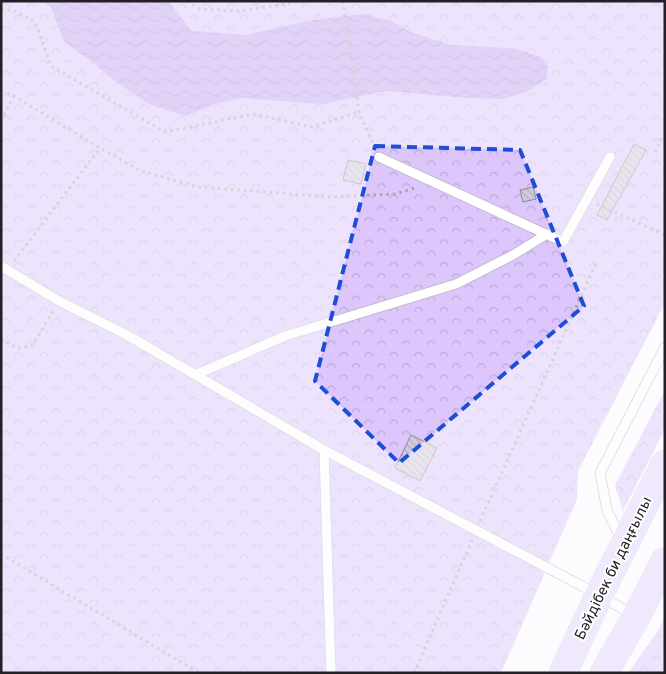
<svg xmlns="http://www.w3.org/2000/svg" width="666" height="674" viewBox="0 0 666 674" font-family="Overpass,sans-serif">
<defs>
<pattern id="forest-crowns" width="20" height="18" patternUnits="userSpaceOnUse" patternTransform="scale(1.25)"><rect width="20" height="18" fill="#dcc6fc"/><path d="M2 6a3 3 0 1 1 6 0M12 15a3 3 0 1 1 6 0" fill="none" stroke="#bcaad8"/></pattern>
<pattern id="water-waves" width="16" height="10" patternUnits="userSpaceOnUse" patternTransform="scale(1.25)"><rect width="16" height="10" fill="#c29ff1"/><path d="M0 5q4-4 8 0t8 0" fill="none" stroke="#a688ce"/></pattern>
<pattern id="building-back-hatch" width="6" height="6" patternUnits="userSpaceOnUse" patternTransform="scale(1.25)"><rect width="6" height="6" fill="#d2cbde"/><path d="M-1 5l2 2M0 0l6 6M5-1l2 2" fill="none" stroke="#b4aebe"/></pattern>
</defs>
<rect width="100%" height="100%" fill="#fcfbfe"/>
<path fill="url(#forest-crowns)" d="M 1,1 L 665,1 L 665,303 L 578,471 L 577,499 L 501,673 L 1,673 Z
M 665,390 L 665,429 L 623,511 L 615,485 Z
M 665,618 L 665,673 L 628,673 L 657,632 Z"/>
<path fill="url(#water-waves)" d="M 42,1 L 168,1 L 192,31 L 247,35 L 307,21 L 363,14 L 391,21 L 413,33 L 451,45 L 512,48 L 527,52 L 540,57 L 548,67 L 547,78 L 528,91 L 502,99 L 468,98 L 386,91 L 323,104 L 242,98 L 218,103 L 186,116 L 151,105 L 115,81 L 87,58 L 64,42 L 51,7 Z"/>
<path fill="url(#building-back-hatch)" stroke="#8e8799" d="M 634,144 L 646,150 L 607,220 L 597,215 Z
M 348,160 L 366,164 L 361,184 L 343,180 Z
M 533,187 L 536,199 L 523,202 L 520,190 Z
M 411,435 L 437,448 L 420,481 L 395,468 Z"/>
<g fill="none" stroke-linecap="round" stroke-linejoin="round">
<defs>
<path id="service" d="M 379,157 L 563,242 L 610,157
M 1,266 L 59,301 L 127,335 L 324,450 L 599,595 L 633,615
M 195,375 L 285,336 L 456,284 L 513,255 L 547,234
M 324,450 L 331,673
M 621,539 L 607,510 L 600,473 L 665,347"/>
<path id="primary" d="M 563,673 L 599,595 L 665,464
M 604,673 L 636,617 L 665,561"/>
</defs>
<use href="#service" stroke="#c3bcce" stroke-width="11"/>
<use href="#primary" stroke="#d7d7d8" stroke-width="29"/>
<path stroke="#a6a5a9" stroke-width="3" stroke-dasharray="2.5 4" stroke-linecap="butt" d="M 187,1 L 200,9 L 240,11 L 304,1
M 343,1 L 359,112 L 375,148
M 1,10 L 13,10 L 35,22 L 51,66 L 165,132 L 254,114 L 311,127 L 359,112
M 1,91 L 14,96 L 100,148 L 139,170 L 197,187 L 332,197 L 395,194 L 418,187
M 1,121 L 14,96
M 655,152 L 665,132
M 597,204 L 665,235
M 14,261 L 100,148
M 1,339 L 17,348 L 32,346 L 53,311
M 480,521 L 596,263
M 1,554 L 199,673
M 414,673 L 472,540"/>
<use href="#service" stroke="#fff" stroke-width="9"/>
<use href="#primary" stroke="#e3d0fd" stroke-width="28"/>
</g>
<path d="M0 0H666V674H0ZM 375,146 L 520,150 L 584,306 L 399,463 L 315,381 Z" fill="#fcfbfe" fill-opacity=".55" fill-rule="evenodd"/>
<path fill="none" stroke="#1d4ed8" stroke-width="4" stroke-dasharray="10 6" stroke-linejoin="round" d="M 375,146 L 520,150 L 584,306 L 399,463 L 315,381 Z"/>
<g text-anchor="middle" stroke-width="4" stroke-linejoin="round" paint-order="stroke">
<g font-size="15" fill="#221f26" stroke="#fff">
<text transform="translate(613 568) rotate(-64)" y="5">Бәйдібек би даңғылы</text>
</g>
</g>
<rect width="666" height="674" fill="none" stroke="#221f26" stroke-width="5"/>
</svg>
